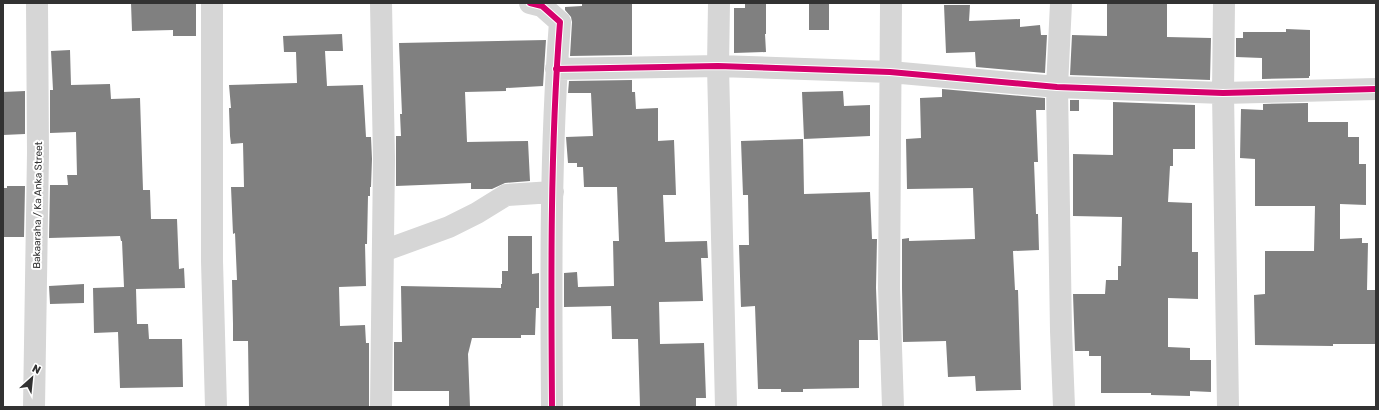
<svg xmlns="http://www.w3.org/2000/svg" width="1379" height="410" viewBox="0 0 1379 410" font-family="Rubik,sans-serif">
<rect width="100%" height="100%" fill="#fff"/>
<path fill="#808080" d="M 131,3 L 196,3 L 196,36 L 173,36 L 173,30 L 132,31 Z
M 582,3 L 632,3 L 632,55 L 570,56 L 572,22 L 571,17 L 565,10 L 565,7 L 582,6 Z
M 745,3 L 766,3 L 766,34 L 765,34 L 766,52 L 734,53 L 734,8 L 745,8 Z
M 809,3 L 829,3 L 829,30 L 809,30 Z
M 1107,3 L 1167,3 L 1167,37 L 1211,38 L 1210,80 L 1070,75 L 1072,35 L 1107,36 Z
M 944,5 L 970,5 L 969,21 L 1020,19 L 1020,27 L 1040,25 L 1041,35 L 1047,35 L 1045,73 L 976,67 L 975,52 L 946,53 Z
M 1286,29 L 1310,30 L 1310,76 L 1309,76 L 1309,78 L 1262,79 L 1262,58 L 1236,57 L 1236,38 L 1243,38 L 1243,32 L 1286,32 Z
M 342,34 L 343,51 L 325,51 L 327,86 L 363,85 L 366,137 L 371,137 L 372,159 L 371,187 L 370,187 L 370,196 L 368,196 L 367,244 L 365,244 L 366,286 L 339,287 L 340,326 L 365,325 L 366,343 L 369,343 L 369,407 L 249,407 L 248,341 L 233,341 L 233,324 L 232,280 L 237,280 L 235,233 L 233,234 L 231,187 L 244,187 L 243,143 L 231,144 L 230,136 L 229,108 L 231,108 L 229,85 L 297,83 L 296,52 L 284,52 L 283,36 Z
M 546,40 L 543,86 L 506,88 L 506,91 L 465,92 L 467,142 L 528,141 L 530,181 L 505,183 L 492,189 L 471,189 L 471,183 L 396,186 L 396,136 L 401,136 L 400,114 L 402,114 L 399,43 Z
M 70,50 L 71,85 L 110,84 L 111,99 L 140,98 L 143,190 L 150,190 L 151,219 L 177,219 L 179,269 L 184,268 L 185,288 L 136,289 L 137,324 L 148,324 L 149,339 L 182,339 L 183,387 L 120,388 L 118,332 L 94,333 L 93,288 L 124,287 L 122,241 L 121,241 L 120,236 L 49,238 L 50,185 L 68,185 L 67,175 L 77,175 L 76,132 L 50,133 L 50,90 L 53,90 L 51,51 Z
M 632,80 L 632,92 L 635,92 L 636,109 L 658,108 L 658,141 L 674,140 L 676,195 L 663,195 L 665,242 L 707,241 L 708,258 L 701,258 L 703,301 L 659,302 L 660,344 L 704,343 L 706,398 L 696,398 L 696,407 L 640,407 L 638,339 L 612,339 L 611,306 L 564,307 L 564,273 L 577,272 L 578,287 L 614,286 L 613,241 L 619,241 L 617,187 L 584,187 L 583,167 L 577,167 L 577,163 L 568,163 L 566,137 L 593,136 L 591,93 L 568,93 L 569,81 Z
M 942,89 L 1045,98 L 1045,110 L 1036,110 L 1038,162 L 1034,162 L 1036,214 L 1038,214 L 1039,250 L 1013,251 L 1015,290 L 1018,290 L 1021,390 L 976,391 L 975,376 L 948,377 L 946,341 L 903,342 L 902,288 L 902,239 L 909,238 L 909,241 L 975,239 L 973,188 L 907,189 L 906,139 L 921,138 L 920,98 L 942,97 Z
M 25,91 L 25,134 L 3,135 L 3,92 Z
M 843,91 L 844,106 L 870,105 L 870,136 L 804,139 L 802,92 Z
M 1070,100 L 1079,100 L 1079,111 L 1070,111 Z
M 1113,102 L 1195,105 L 1195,149 L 1173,149 L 1173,166 L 1170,166 L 1168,202 L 1192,203 L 1192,252 L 1198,252 L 1198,299 L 1168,298 L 1168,347 L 1190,348 L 1190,360 L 1211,360 L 1211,392 L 1190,391 L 1190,396 L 1151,395 L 1151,393 L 1101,393 L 1101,356 L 1089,356 L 1089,351 L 1075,351 L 1073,294 L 1105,294 L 1106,280 L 1118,280 L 1118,266 L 1121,266 L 1122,217 L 1073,216 L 1073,154 L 1113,155 Z
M 1308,103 L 1308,122 L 1348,122 L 1348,137 L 1359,137 L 1359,164 L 1366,164 L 1366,205 L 1340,204 L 1340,239 L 1362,238 L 1362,243 L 1368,243 L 1367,290 L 1376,290 L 1376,344 L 1333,344 L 1333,346 L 1255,345 L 1254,295 L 1265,294 L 1265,251 L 1314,251 L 1315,206 L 1255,206 L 1255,159 L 1240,158 L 1241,109 L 1263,110 L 1263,104 Z
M 803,139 L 804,194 L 870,192 L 872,239 L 877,239 L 876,288 L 878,340 L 859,340 L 859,388 L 803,389 L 803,392 L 781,392 L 781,389 L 758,389 L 755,306 L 741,307 L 739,245 L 749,245 L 748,195 L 743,195 L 741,141 Z
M 7,186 L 25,186 L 24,237 L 3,237 L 3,188 L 7,188 Z
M 508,236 L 532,236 L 532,274 L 539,273 L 539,308 L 536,308 L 535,335 L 521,335 L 521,338 L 472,338 L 468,354 L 470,407 L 449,407 L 449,391 L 394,391 L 394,342 L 402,342 L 401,286 L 501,288 L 501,284 L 502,284 L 502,271 L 508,271 Z
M 84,284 L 84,303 L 50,304 L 49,286 Z"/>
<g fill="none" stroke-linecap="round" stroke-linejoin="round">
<path stroke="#d6d6d6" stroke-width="22" d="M 212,3 L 212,261 L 216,407
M 530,3 L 542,6 L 560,22 C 550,150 551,279 552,407
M 719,3 L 718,66 L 726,407
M 891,3 L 889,288 L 893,407
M 1061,3 L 1057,87 L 1061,331 L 1064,407
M 1224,3 L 1223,93 L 1228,407
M 556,69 L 718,66 L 890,72 L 1057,87 L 1223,93 L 1376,89
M 383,251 L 449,227 L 477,213 L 506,195 L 553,192
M 34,407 L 38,153 L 37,3
M 381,407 L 384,159 L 381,3"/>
<defs>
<path id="cycleway" d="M 530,3 L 542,6 L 560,22 C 550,150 551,279 552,407
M 556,69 L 718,66 L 890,72 L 1057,87 L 1223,93 L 1376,89"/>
</defs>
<use href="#cycleway" stroke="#fff" stroke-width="8"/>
<use href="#cycleway" stroke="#d6006c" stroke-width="6"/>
</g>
<g text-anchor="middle" stroke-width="4" stroke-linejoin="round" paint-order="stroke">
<g font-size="10" fill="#323232" stroke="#fff">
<text transform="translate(37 205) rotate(-89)" y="4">Bakaaraha / Ka Anka Street</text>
</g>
</g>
<rect width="1379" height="410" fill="none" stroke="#323232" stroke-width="8"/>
<g transform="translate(32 378) rotate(27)" stroke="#ffffff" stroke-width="3" paint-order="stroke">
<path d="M0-3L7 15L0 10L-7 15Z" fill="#323232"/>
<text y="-6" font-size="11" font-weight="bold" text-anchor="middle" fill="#323232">N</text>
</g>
</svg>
